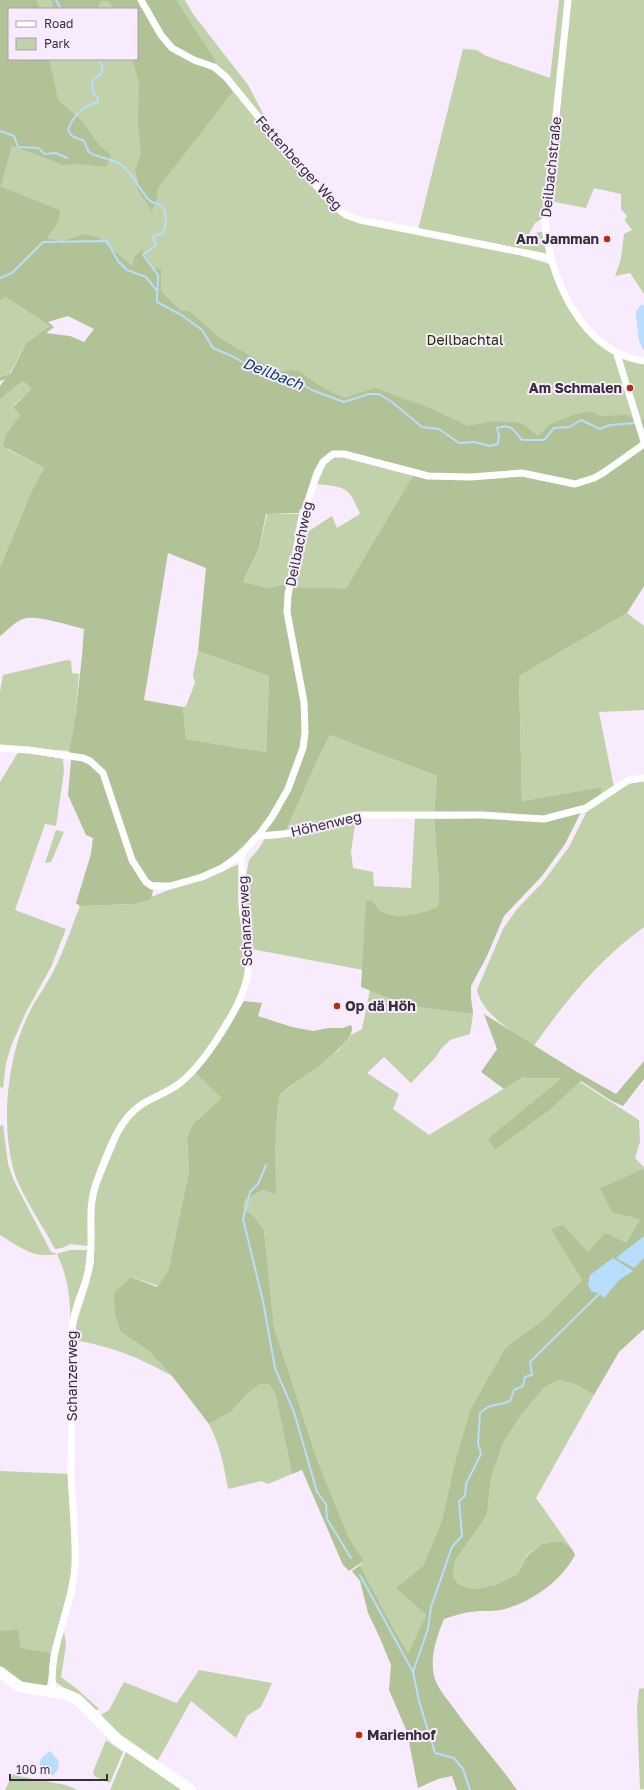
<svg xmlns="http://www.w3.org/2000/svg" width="644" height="1790" viewBox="0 0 644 1790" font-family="'Golos Text',sans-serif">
<rect width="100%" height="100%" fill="#f7ebfd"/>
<path fill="#c1d1a9" d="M 24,0 L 185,0 L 193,14 L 248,85 L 266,119 L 273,136 L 342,214 L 418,230 L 463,49 L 477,50 L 486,56 L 550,78 L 559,0 L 565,0 L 543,218 L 535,223 L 529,234 L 531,240 L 538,232 L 542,232 L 547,252 L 545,255 L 520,255 L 549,264 C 559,283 570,313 583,329 C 597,347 622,360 644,363 L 644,452 L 414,476 L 346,590 L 295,587 L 303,535 L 332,516 L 337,528 L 360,514 C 349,487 346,487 317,484 L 326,464 L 84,234 L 61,241 L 46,238 L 58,222 L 1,187 L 12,146 L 63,165 L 39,59 L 137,59 L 137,9 L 27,9 Z
M 571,0 L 644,0 L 644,294 L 630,273 L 615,276 L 621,259 L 624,234 L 632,230 L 625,221 L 627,216 L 621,209 L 621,194 L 594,188 L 586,208 L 550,201 Z
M 5,297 L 50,326 L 26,343 L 10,373 L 0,377 L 0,301 Z
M 23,381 L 31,389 L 13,406 L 20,415 L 15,424 L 7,449 L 44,468 L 33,488 L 0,567 L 0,399 Z
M 267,514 L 299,514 L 295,533 L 298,536 L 287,584 L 269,588 L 243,582 L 259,550 Z
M 627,613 L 644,626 L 644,710 L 599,712 L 614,787 L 601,797 L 602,787 L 522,801 L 519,676 Z
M 198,651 L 269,676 L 266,752 L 186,739 L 183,707 L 186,706 L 195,683 L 193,675 Z
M 67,660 L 71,661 L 72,673 L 79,674 L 75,718 L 69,751 L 0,746 L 0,692 L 3,675 Z
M 330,735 L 437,776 L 434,815 L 384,813 L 285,833 L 317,761 Z
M 19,751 L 63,759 L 64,771 L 56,826 L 45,824 L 15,910 L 66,929 L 51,967 L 26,1012 L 12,1044 L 6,1063 L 3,1088 L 0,1087 L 0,782 Z
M 644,781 L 644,927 C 600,959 565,1001 534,1046 C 515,1034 481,1013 477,990 L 503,929 L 517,909 L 543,882 L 569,847 L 588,809 L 627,784 Z
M 356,818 L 351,852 L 353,868 L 373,872 L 374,886 L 411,888 L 415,818 L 434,819 L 439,882 L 438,906 C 424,913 399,920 383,912 C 379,910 375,904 372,901 L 363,970 L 251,949 L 246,915 L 244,887 L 249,860 L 258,850 L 265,838 Z
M 56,830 L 64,832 L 51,862 L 45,863 Z
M 239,864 L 239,912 L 245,950 L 245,973 L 238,999 L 209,1045 L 192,1069 L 177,1083 L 128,1113 L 95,1179 L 88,1246 L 70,1244 L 62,1248 L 55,1249 C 42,1224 25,1201 15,1175 C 0,1127 7,1057 29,1013 C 37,997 48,983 55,968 C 65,948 72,926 80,906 L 134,904 L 171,889 L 209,877 Z
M 370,990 L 409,1006 L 473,1014 L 470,1034 L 450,1040 L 441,1049 L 435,1058 L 411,1083 L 384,1057 L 367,1073 L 399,1094 L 393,1109 L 429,1135 L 523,1077 L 528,1078 L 563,1078 L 489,1139 L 495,1150 L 550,1110 L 580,1082 L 639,1120 L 640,1142 L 635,1158 L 644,1167 L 640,1219 L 626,1243 L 588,1253 L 563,1226 L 582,1280 L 544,1319 L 505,1348 L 490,1375 L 454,1466 L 442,1520 L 423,1566 L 397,1588 L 426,1615 L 408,1653 L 392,1626 L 360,1565 L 364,1561 L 348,1536 L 318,1462 L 274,1327 L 264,1230 L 243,1208 L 245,1200 L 263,1190 L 276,1193 C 276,1160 274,1127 280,1095 L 339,1050 L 351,1035 L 362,1029 Z
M 195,1073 L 223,1098 L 192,1125 L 187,1137 L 189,1171 L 168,1271 L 158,1286 L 132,1277 L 121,1332 L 149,1351 L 172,1376 C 138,1357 113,1347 74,1340 L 77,1321 L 88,1287 L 94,1263 L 94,1204 L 100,1183 L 120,1135 L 131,1117 L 140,1109 Z
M 3,1125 L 8,1164 L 14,1181 L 51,1252 L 57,1254 L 70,1250 L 87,1250 L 84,1282 L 70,1325 C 71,1300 68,1277 57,1254 C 33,1259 20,1247 0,1235 L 0,1126 Z
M 558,1380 L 575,1384 L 594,1395 L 536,1498 L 572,1549 L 562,1541 L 541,1544 L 526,1556 L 518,1574 L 495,1585 L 475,1589 L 459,1585 L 453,1576 L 455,1561 L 487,1515 L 491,1478 L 503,1443 L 522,1414 L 545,1387 Z
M 260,1384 L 269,1384 L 275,1393 L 292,1474 L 268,1484 L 261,1481 L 228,1489 C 224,1466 220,1445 209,1424 L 231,1412 L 247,1394 Z
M 0,1471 L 69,1474 L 74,1559 L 67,1594 L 51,1653 L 21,1648 L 18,1631 L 0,1631 Z
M 64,1631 L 66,1645 L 61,1677 L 77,1689 L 99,1709 L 93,1712 L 77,1697 L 56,1682 L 53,1667 Z
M 199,1670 L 272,1683 L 261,1707 L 247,1716 L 236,1738 L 191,1701 L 157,1762 L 119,1736 L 98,1717 L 109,1710 L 124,1682 L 177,1703 Z
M 644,1688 L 644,1789 L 640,1789 L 637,1708 L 639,1689 Z
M 106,1740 L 123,1752 L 110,1783 L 94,1776 L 93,1772 Z
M 126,1752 L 182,1790 L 110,1790 Z
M 13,1774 L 18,1776 L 66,1785 L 78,1790 L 5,1790 Z"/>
<path fill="#b1c297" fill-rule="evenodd" d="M 0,0 L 36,0 L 40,9 L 9,9 L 9,59 L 49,59 L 58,100 L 81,120 L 99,145 L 111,155 L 106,167 L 79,164 L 63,165 L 12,146 L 1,187 L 60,210 L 58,222 L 47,238 L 61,241 L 84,234 L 98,237 L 132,266 L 135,256 L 142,250 L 153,268 L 161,269 L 161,291 L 181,311 L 189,311 L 220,338 L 277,372 L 291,370 L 300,372 L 320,386 L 344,398 L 376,388 L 432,409 L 468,426 L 495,421 L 521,423 L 538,436 L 550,424 L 573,415 L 590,411 L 601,416 L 627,415 L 633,419 L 644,420 L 644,586 L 627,613 L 519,676 L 522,801 L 602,787 L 601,797 L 586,806 L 545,818 L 434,815 L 437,776 L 330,735 L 317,761 L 285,833 L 254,834 C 231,862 193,890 155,882 L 151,899 L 134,904 L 80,906 L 76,903 L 91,854 L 93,838 L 86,835 L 68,795 L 71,761 L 69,751 L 75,718 L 82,656 L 84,629 C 70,626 36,614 23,619 C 14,622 7,631 0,636 L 0,567 L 33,488 L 44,468 L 3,446 L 6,435 L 20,415 L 13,407 L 31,389 L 23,381 L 0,399 L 0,386 L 5,379 L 0,381 L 0,377 L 11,373 L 26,343 L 50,326 L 5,297 L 0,301 ZM 68,316 L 94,329 L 84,342 L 70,336 L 46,333 L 54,327 L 48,322 ZM 344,452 L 416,471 L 346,589 L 295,587 L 287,584 L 269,588 L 243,582 L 259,549 L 266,514 L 299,513 L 300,509 L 304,510 L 323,463 ZM 168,553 L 206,568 L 198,651 L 269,676 L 266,752 L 186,739 L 183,707 L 144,700 Z
M 50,0 L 176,0 L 215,60 L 216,67 L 234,90 L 158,188 L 156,201 L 152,211 L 137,189 L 138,179 L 135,171 L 141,154 L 138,125 L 139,82 L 132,59 L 137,59 L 137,9 L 115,9 L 108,1 C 101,0 99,2 97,9 L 52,9 L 53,2 Z
M 582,810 L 565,844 L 542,876 L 504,916 L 487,956 L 471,986 L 471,997 L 473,1014 L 409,1006 L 361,987 L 366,901 L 372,901 C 375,904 379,910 383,912 C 398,920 424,913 438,906 L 439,882 L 434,819 L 481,818 L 545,821 Z
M 244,1001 L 262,1003 L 258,1016 L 292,1027 L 313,1031 L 328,1028 L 343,1028 L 351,1025 C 361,1042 292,1083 280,1095 C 274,1127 276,1161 276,1194 L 263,1190 L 245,1200 L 243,1208 L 254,1217 L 264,1230 L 274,1327 L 318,1462 L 348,1536 L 364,1561 L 349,1571 L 343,1565 L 302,1470 L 292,1474 L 275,1393 L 269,1384 L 260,1384 L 247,1394 L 231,1412 L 209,1424 L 172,1376 L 149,1351 L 121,1332 L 115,1314 L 114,1293 L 131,1277 L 157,1287 L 168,1271 L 189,1171 L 187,1137 L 192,1125 L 222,1098 L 195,1073 L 222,1037 Z
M 484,1014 L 577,1072 L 616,1094 L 644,1061 L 644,1079 L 623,1106 L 612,1101 L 581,1081 L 550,1110 L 495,1150 L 488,1139 L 562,1078 L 528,1078 L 523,1077 L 504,1089 L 481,1072 L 497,1049 Z
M 644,1169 L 644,1329 L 619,1352 L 594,1395 L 575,1384 L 558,1380 L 545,1387 L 522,1414 L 503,1443 L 491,1478 L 487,1515 L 455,1561 L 453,1576 L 459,1585 L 475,1589 L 495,1585 L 518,1574 L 526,1557 L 541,1544 L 562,1541 L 572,1549 L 575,1555 C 561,1581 533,1601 505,1609 C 494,1612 482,1610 471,1612 C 462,1613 453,1616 444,1619 C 436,1638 428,1662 436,1682 C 440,1691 447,1699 453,1707 C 473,1736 497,1761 517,1790 L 457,1790 L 452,1776 L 438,1779 L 418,1788 L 407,1732 L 389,1690 L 391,1665 L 380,1638 L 368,1613 L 360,1581 L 352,1571 L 360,1565 L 392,1626 L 408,1653 L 426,1615 L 396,1588 L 423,1566 L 442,1520 L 454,1466 L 471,1409 L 505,1348 L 544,1319 L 582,1280 L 551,1229 L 563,1225 L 588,1252 L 605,1233 L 626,1243 L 640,1219 L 612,1212 L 600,1188 Z
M 18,1630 L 21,1648 L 51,1653 C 49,1663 50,1675 47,1685 C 31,1694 14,1677 0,1668 L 0,1631 Z"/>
<path fill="#b7defe" d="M 642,304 L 644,306 L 644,351 L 639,341 L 636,315 L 636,311 Z
M 644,1236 L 644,1258 L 634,1268 L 616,1258 Z
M 613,1258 L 633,1271 L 619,1280 L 604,1298 L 599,1293 L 592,1292 L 588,1285 L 590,1275 Z
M 50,1751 L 58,1760 L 59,1767 L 54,1775 L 44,1776 C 37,1762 38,1760 50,1751 Z"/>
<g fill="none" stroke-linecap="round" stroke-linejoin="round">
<path stroke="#b7defe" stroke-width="2" d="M 56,0 L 60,7 L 59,9
M 99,59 L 103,67 L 101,74 L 92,81 L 93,92 L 98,98 L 98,102 C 83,106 73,115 68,130 L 72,136 L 84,141 C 85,144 87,149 89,152 C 92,156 113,159 120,164 C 133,173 139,189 149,200 C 154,205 161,202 164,209 C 167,216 166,227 163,233 L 153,236 L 156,245 L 143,255 L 158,275 L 157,302 L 183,316 L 202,330 L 213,348 L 234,357 L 259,372 L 281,380 L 293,379 L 312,390 L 344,402 L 369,394 L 379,394 L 392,402 L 422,427 L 439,429 L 459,443 L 474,442 L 490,446 L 498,444 L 499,436 L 497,428 C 511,423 514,430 522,440 L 544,440 L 554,428 L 569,427 L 581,420 L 600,429 L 610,425 L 636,423
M 0,131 L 14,136 L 18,147 L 38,148 L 45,154 L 56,153 L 67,158
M 0,278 L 12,273 L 43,242 L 107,241 L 118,261 L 127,270 L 146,277 L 157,291
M 266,1165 L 258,1184 L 250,1192 L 243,1219 L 263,1301 L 275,1368 L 294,1412 L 317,1492 L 326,1504 L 327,1519 L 351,1558
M 360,1575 L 413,1672
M 470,1790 L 463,1769 L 454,1758 L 435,1753 L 419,1701 L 413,1672 L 428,1629 L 431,1607 L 452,1547 L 462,1536 L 459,1501 L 465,1496 L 466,1484 L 481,1454 L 478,1443 L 480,1413 C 492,1402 496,1407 510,1401 L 514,1390 L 523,1386 L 525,1377 L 532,1375 L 530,1362 L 601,1292"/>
<path stroke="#fff" stroke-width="7" d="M 141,0 L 161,35 L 172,48 L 194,60 L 214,67 L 226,77 L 290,156 L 334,206 L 346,215 L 360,220 L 551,258
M 568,0 L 545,222 C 549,278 582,352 644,361
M 616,351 L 644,442
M 0,748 L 29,750 L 83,758 L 90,761 L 103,773 L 132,860 L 146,882 L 152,886 L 170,886 L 202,877 L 222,868 L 241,855 L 258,836 L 272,817 L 288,789 L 303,748 L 305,732 L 304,702 L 287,612 L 288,595 L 302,519 L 317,473 L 323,462 L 333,454 L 344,454 L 428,476 L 471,477 L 522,473 L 575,484 L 594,478 L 603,473 L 644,444
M 258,836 C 275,835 291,834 307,830 C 325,826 340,818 358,815 L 482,815 L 544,819 L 586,808 L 621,785 L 629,780 L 644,778
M 53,1692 C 47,1647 74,1607 75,1563 C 76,1533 72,1503 71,1473 C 71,1444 72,1416 72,1387 C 72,1373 70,1360 70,1346 C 71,1333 72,1319 77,1306 C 81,1293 87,1281 89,1267 C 95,1237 85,1209 98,1178 C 108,1153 118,1120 141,1105 C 153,1097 169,1092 180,1083 C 205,1063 244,1004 248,972 C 251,950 244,927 242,905 C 241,888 243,872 241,855"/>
<path stroke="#fff" stroke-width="11" d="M 0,1672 L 20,1687 L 65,1694 L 77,1699 L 117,1739 L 191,1790"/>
</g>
<g fill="#b72b0e" stroke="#f7ebfd" stroke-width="1.5">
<circle cx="607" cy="239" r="4"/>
<circle cx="630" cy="388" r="4"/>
<circle cx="337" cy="1006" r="4"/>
<circle cx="359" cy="1735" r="4"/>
</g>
<g text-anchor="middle" stroke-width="4" stroke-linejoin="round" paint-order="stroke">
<g font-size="14" fill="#37303b" stroke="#f7ebfd">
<text transform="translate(299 163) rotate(48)" y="5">Fettenberger Weg</text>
<text transform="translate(551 167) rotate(-84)" y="5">Deilbachstraße</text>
<text transform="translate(299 544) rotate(-78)" y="5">Deilbachweg</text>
<text transform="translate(326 824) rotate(-13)" y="5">Höhenweg</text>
<text transform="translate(245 921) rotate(-93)" y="5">Schanzerweg</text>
<text transform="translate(72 1376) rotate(-90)" y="5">Schanzerweg</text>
</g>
<g font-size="14" font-weight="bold" fill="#37303b" stroke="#f7ebfd" text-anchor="end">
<text x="599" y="244">Am Jamman</text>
<text x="622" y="393">Am Schmalen</text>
<text x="345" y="1011" text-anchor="start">Op dä Höh</text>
<text x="367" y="1740" text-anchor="start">Marienhof</text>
</g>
<g font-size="14" fill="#223100" stroke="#f7ebfd">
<text x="465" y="345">Deilbachtal</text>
</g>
<g font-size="15" font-style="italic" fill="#004169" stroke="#f7ebfd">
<text transform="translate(273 374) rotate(21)" y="5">Deilbach</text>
</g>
</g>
<rect x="8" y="8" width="130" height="52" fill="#f7ebfd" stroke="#aaa0af"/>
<rect x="16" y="21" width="20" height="6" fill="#ffffff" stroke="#aaa0af"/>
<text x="44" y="28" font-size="12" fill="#37303b">Road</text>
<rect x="16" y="38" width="20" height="12" fill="#c1d1a9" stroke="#aaa0af"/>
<text x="44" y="48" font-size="12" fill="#37303b">Park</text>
<path d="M10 1774v6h97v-6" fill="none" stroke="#37303b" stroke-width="2"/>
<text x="16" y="1774" font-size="12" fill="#37303b" stroke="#f7ebfd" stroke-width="3" paint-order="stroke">100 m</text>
</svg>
